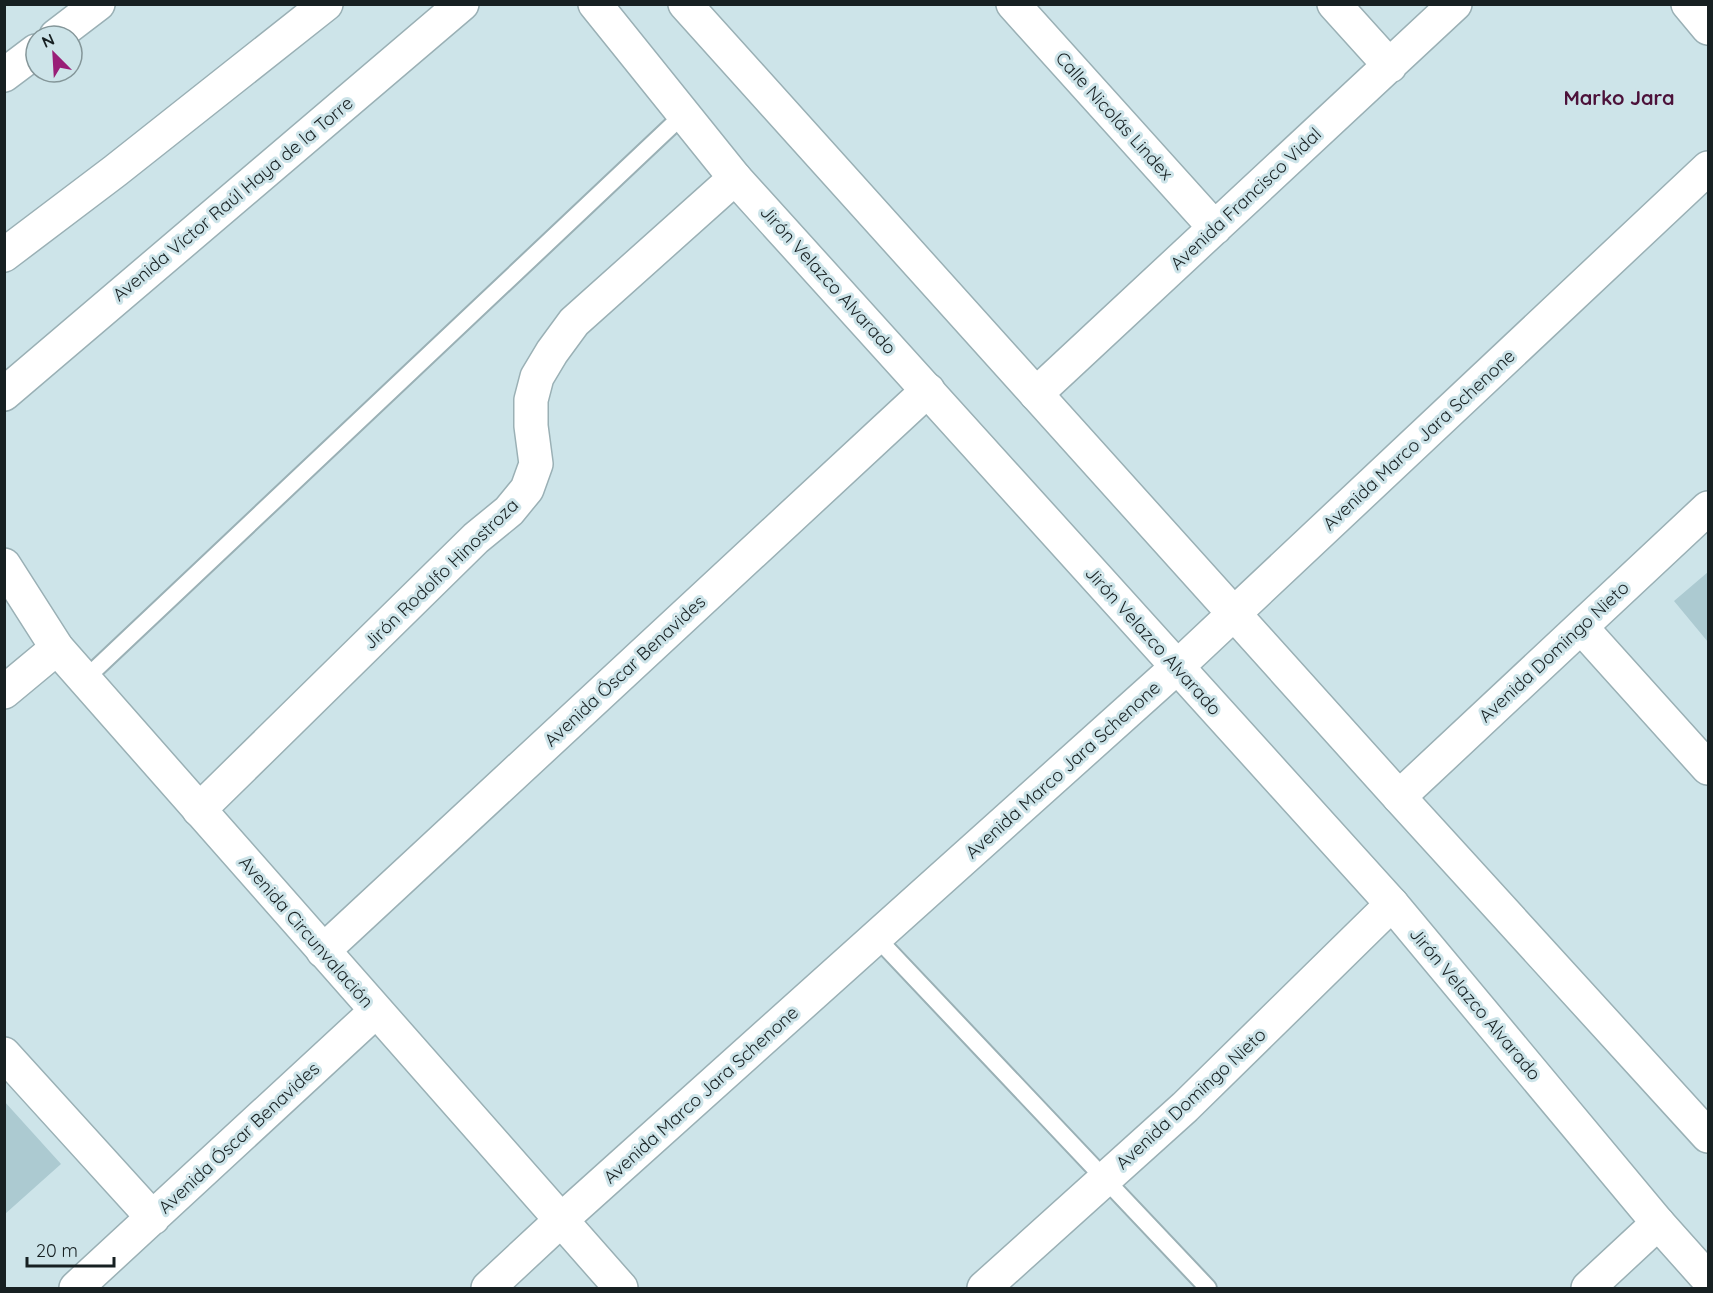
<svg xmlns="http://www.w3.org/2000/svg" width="1713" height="1293" viewBox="0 0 1713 1293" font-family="Quicksand,sans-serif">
<rect width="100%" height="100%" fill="#cde4e9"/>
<path fill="#accad1" d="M 1708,572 L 1708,642 L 1674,601 Z
M 4,1101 L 61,1164 L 5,1214 L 4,1214 Z"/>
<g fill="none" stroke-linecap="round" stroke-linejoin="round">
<defs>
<path id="service" d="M 85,679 L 684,114
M 876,937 L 1208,1288"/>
<path id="minor" d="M 1013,4 L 1215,228
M 1334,4 L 1390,66
M 1688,4 L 1708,28
M 56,36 L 98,4
M 4,75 L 36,51
M 4,255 L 115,171 L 326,4
M 1036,394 L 1455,4
M 1581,627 L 1708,768
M 4,692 L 57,648
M 1399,797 L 1708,508
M 199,810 L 476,538 L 509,511 L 527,489 L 536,464 L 531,426 L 531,400 L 537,377 L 552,352 L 574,322 L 735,178
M 323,951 L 928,390
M 4,1054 L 153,1218
M 76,1288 L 376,1011
M 488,1288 L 560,1221 L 1176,668 L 1708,168
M 984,1288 L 1185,1107 L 1392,904
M 1588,1288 L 1658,1223"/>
<path id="tertiary" d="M 595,4 L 735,178 L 1392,904 L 1658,1223 L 1708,1279
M 685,4 L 1399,797 L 1708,1136
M 4,565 L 57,648 L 621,1288"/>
<path id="primary" d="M 4,394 L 462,4"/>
</defs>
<use href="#service" stroke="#9ab0b5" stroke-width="20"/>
<use href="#minor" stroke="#9ab0b5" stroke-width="36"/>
<use href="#tertiary" stroke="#9ab0b5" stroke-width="36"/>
<use href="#primary" stroke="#9ab0b5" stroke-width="36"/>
<use href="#service" stroke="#fff" stroke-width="16"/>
<use href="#minor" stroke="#fff" stroke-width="33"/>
<use href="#tertiary" stroke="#fff" stroke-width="33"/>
<use href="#primary" stroke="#fff" stroke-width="33"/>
</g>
<g text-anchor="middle" stroke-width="6" stroke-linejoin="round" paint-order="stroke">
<g font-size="18" fill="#172022" stroke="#cde4e9">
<text transform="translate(1114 116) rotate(48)" y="6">Calle Nicolás Lindex</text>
<text transform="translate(233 199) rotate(-40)" y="6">Avenida Víctor Raúl Haya de la Torre</text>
<text transform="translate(1246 199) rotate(-43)" y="6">Avenida Francisco Vidal</text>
<text transform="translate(828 280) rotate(48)" y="6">Jirón Velazco Alvarado</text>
<text transform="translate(1419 440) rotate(-43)" y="6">Avenida Marco Jara Schenone</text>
<text transform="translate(441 574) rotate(-44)" y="6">Jirón Rodolfo Hinostroza</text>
<text transform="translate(1153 641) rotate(48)" y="6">Jirón Velazco Alvarado</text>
<text transform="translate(1554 652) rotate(-43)" y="6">Avenida Domingo Nieto</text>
<text transform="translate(625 671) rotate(-43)" y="6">Avenida Óscar Benavides</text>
<text transform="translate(1063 770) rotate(-42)" y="6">Avenida Marco Jara Schenone</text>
<text transform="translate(306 932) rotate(49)" y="6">Avenida Circunvalación</text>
<text transform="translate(1475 1004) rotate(50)" y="6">Jirón Velazco Alvarado</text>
<text transform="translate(701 1095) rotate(-42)" y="6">Avenida Marco Jara Schenone</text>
<text transform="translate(1191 1099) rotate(-43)" y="6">Avenida Domingo Nieto</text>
<text transform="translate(239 1138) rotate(-43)" y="6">Avenida Óscar Benavides</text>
</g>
<g font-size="20" font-weight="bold" fill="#4c123a" stroke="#cde4e9">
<text x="1619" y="105">Marko Jara</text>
</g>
</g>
<rect width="1713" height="1293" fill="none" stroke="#172022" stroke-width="12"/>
<g transform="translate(54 54) rotate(336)"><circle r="28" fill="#cde4e9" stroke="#849699" stroke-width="1.5"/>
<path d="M0-4.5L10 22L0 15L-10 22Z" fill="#991e77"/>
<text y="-9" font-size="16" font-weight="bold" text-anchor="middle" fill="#172022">N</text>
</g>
<path d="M27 1257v9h87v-9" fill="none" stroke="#172022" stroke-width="3"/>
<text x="36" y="1257" font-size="18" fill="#172022" stroke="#cde4e9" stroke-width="4.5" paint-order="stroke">20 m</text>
</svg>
